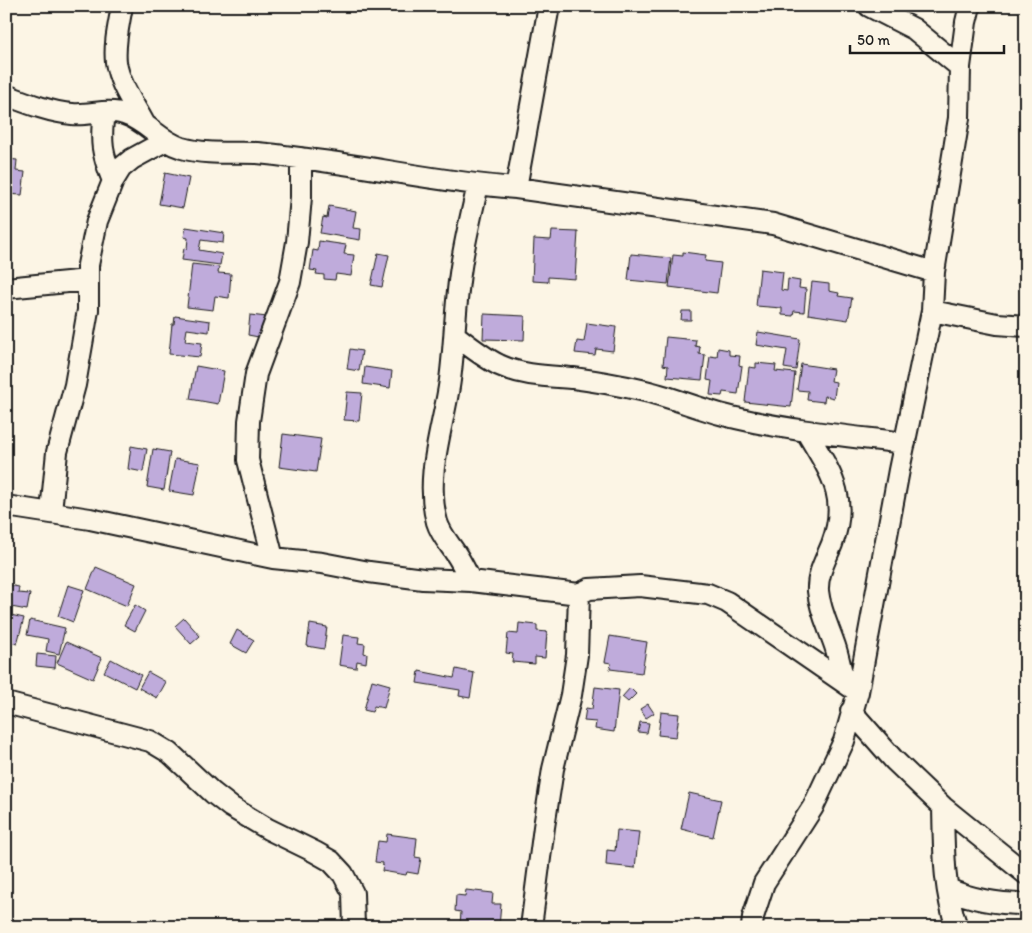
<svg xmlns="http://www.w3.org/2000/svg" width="1032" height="933" viewBox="0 0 1032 933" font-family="Itim,sans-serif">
<rect width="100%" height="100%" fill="#fcf5e5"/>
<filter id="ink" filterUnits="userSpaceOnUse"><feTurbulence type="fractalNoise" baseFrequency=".02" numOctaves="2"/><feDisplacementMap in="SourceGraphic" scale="10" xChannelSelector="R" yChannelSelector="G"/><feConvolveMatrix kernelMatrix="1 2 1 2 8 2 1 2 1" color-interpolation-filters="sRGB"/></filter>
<g filter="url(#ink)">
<path fill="#bfabdb" stroke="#1c1c1c" d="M 6,155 L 7,159 L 17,160 L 16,171 L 25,172 L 22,195 L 6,194 Z
M 165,173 L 189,178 L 183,208 L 159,204 Z
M 329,206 L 356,211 L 353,228 L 361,229 L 360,240 L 320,233 L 323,217 L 327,218 Z
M 186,227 L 224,233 L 223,243 L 201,240 L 199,250 L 222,254 L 220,265 L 182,260 L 184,248 L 187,249 L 188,238 L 184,237 Z
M 552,231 L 578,232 L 575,279 L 548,277 L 548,282 L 532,281 L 534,239 L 551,240 Z
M 319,241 L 346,245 L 344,254 L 354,255 L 351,276 L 336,274 L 335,280 L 324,279 L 324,275 L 316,274 L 317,271 L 310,270 L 313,250 L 318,251 Z
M 683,252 L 706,255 L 705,261 L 721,263 L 717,293 L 669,287 L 673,255 L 683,256 Z
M 378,253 L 389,255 L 382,287 L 371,285 Z
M 631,254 L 671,258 L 668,284 L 628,280 Z
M 192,264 L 219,267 L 218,273 L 231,274 L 229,298 L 215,296 L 213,310 L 187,307 Z
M 760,269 L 783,272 L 781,290 L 787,291 L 788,279 L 800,281 L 799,288 L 806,289 L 804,312 L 794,311 L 793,316 L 782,315 L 782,308 L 756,306 Z
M 812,282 L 829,284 L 829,291 L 839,293 L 838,296 L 852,298 L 848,320 L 808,314 Z
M 682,311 L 691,311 L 691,320 L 681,320 Z
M 484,314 L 525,316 L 524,340 L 483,339 Z
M 250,315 L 267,317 L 264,338 L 248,335 Z
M 175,316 L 210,321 L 209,332 L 187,329 L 185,341 L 202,343 L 200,357 L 169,354 L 172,324 L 174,324 Z
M 587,323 L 616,327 L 613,351 L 596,349 L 595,355 L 575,353 L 577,341 L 584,342 Z
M 758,332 L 800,339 L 796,370 L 784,368 L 787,350 L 756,345 Z
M 666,337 L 696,340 L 695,346 L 700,347 L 699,354 L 705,355 L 702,380 L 667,377 L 668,366 L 663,365 Z
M 718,348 L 729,350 L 729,355 L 740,356 L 739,365 L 742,366 L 738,394 L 723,392 L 722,396 L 710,395 L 712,381 L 707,380 L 710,356 L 717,357 Z
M 350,349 L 362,351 L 359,371 L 347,369 Z
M 756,363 L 776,365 L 775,371 L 795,373 L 791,407 L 745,402 L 749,367 L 756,368 Z
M 801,364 L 833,369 L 831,381 L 836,382 L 834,398 L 825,396 L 824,402 L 807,400 L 808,391 L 797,390 Z
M 196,366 L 224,371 L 218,404 L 190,399 Z
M 365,367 L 392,371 L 390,388 L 363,384 Z
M 347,392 L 362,393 L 359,421 L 344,420 Z
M 283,434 L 321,439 L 316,472 L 279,467 Z
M 131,446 L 147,449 L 143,472 L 128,469 Z
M 153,449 L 170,452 L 164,490 L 147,487 Z
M 175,459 L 200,463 L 194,495 L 169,491 Z
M 96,567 L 136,584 L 127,606 L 87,589 Z
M 8,585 L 19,587 L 18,593 L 30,594 L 27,610 L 6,606 L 6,588 Z
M 68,585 L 84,590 L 73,622 L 58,616 Z
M 135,605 L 145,611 L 135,631 L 124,625 Z
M 6,614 L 24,618 L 17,644 L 6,641 Z
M 184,618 L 200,636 L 191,644 L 175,626 Z
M 30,620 L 65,628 L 59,654 L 46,651 L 48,639 L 27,635 Z
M 519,623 L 537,625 L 537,631 L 547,632 L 545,658 L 535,657 L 535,664 L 512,662 L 513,654 L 506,653 L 508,633 L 518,634 Z
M 310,624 L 327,627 L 324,649 L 307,646 Z
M 237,630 L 254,640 L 246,653 L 230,644 Z
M 343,635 L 359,637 L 358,643 L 365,644 L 364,653 L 367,654 L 366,663 L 357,661 L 356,668 L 339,665 Z
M 610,636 L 647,642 L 642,673 L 610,669 L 611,663 L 605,662 Z
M 66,642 L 102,658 L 93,679 L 57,663 Z
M 37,654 L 56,656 L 55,668 L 36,666 Z
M 111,659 L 141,675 L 135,688 L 104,672 Z
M 456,669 L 474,673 L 470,698 L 459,696 L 460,690 L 417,683 L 419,671 L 454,678 Z
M 148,672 L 166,682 L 157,698 L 139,688 Z
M 372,680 L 390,685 L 384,708 L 374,706 L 372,712 L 364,710 Z
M 595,687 L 619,690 L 614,732 L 595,729 L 596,722 L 584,721 L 586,708 L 592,709 Z
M 630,688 L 636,694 L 628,702 L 622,697 Z
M 648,704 L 654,713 L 646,718 L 640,709 Z
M 661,712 L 679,714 L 676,737 L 658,735 Z
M 640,722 L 649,723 L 647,733 L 638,732 Z
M 689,793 L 721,800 L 713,837 L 681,829 Z
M 617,830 L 639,832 L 635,868 L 606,865 L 607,850 L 615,851 Z
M 387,834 L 417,838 L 415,857 L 421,858 L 418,874 L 407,872 L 406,875 L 382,871 L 383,863 L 375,862 L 378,841 L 386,842 Z
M 466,890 L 493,893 L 492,904 L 501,904 L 499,927 L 465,927 L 460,925 L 461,912 L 455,911 L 456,895 L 465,896 Z"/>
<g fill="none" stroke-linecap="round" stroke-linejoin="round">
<defs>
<path id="minor" d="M 122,6 C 119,24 114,43 116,62 C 119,84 134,104 144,123
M 869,6 L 914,29 L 960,67
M 6,95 C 27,103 49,112 72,114 C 89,116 107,108 124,114 C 147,121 159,141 182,148 C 207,155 232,152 257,153 C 271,154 285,156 299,158 C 371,166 443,183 516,188 L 773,224 L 934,272
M 104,112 C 100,142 102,154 113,181
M 516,188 L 549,6
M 6,288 L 88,280
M 932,311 L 997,324 L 1026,326
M 455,335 C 469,346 483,357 499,365 C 523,376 548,376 573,378 C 596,381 619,385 641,390 C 673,397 703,411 736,418 C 791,431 849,436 905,443
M 806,431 C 829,471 850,496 832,544 C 826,559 817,574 818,591 C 820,611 829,628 835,646 C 839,658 841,671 845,683
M 6,506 L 90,519 L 273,558 L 322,563 L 369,572 L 423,579 L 471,581 L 579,594 L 589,589 L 640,586 L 708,594 L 727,602 L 858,692
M 51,512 L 57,452 L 75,385 L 88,310 L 88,265 L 97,221 L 113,181 L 121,168 L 132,159 L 165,141
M 273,558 L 248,460 L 249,421 L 256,374 L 290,282 L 297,242 L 301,197 L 301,158
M 471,581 C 466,572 462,563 456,554 C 449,543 441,535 437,522 C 424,475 444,426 450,380 C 455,342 455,304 461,267 C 465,239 472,212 478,185
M 6,703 L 150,741 L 170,753 L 213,793 L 231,807 L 268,829 L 315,852 L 331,861 L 343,874 L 353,893 L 354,927
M 851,711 L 894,760 L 943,807 L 1026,874
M 943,807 C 944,847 943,889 957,927
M 948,889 C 973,900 998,904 1026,904
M 531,927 L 544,827 L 553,769 L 571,695 L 577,655 L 579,594
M 752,927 L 753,917 L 764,883 L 813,807 L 844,741 L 858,692 L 899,470 L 932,311 L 934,272 L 959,118 L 960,67 L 966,22 L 970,6"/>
</defs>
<use href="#minor" stroke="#1c1c1c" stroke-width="24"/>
<use href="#minor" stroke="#fcf5e5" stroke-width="20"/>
</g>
</g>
<rect width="1032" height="933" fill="none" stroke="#fcf5e5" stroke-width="25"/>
<rect x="12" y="12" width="1007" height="908" fill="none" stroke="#1c1c1c" stroke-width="2" filter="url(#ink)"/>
<path d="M850 45v8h154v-8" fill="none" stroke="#1c1c1c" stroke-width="2.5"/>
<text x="857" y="45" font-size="15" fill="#1c1c1c" stroke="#fcf5e5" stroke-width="4" paint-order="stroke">50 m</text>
</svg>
